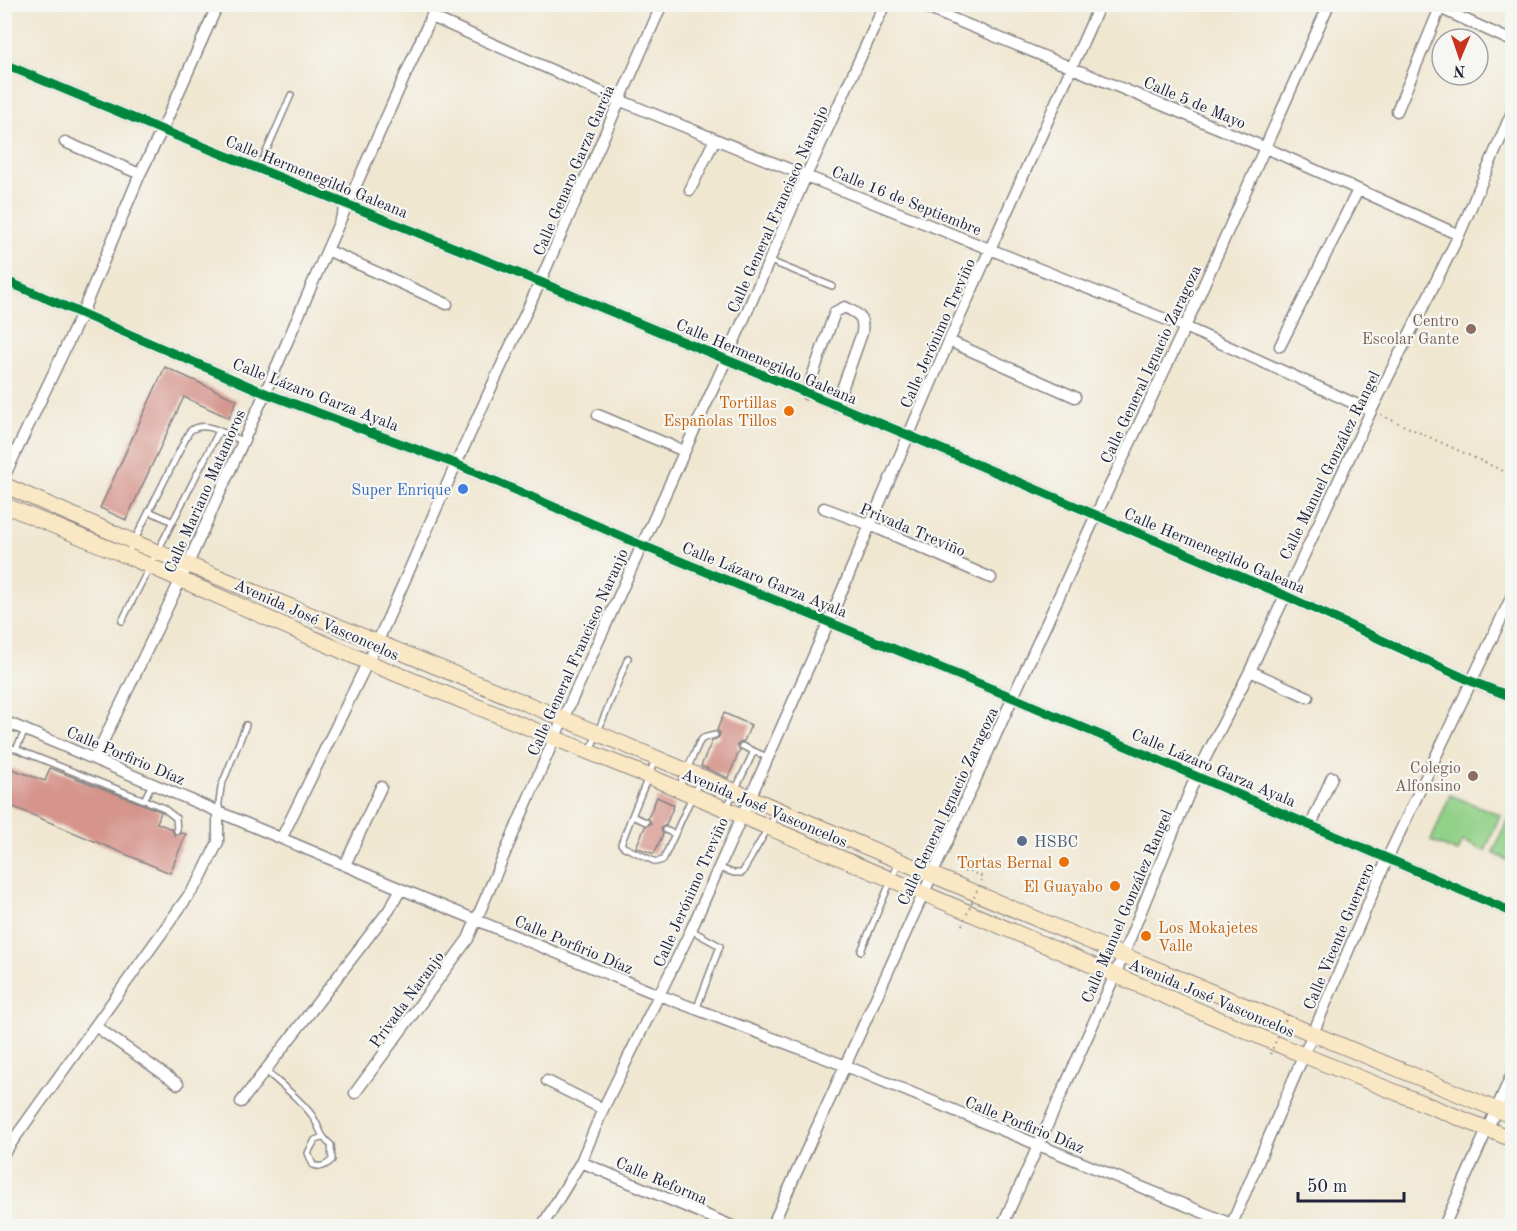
<svg xmlns="http://www.w3.org/2000/svg" width="1517" height="1231" viewBox="0 0 1517 1231" font-family="'Old Standard TT',serif">
<rect width="100%" height="100%" fill="#f6f6f2"/>
<filter id="ink" filterUnits="userSpaceOnUse"><feTurbulence type="fractalNoise" baseFrequency=".0167" numOctaves="2"/><feDisplacementMap in="SourceGraphic" scale="12" xChannelSelector="R" yChannelSelector="G"/><feConvolveMatrix kernelMatrix="1 2 1 2 8 2 1 2 1" color-interpolation-filters="sRGB"/></filter>
<filter id="wash" filterUnits="userSpaceOnUse"><feTurbulence type="fractalNoise" baseFrequency=".008" numOctaves="4" result="noise"/><feDisplacementMap in="SourceGraphic" scale="24" xChannelSelector="R" yChannelSelector="G"/><feGaussianBlur stdDeviation="1.35" result="paint"/><feColorMatrix in="noise" values="0 0 0 0 0 0 0 0 0 0 0 0 0 0 0 0 0 1.4 0 .05"/><feComposite in="paint" operator="in"/></filter>
<g filter="url(#wash)">
<rect width="100%" height="100%" fill="#f0e7d1"/>
<path fill="#92d188" stroke="#5a7a62" stroke-width="1.5" d="M 1450,795 L 1500,815 L 1485,851 L 1463,841 L 1458,852 L 1431,841 Z
M 1511,811 L 1512,812 L 1512,862 L 1493,853 Z"/>
<g id="blocks">
<path fill="#d5958d" d="M 165,367 L 237,400 L 229,418 L 184,397 L 126,520 L 100,508 Z
M 724,713 L 751,725 L 744,741 L 737,745 L 740,750 L 728,778 L 701,766 L 712,741 L 719,737 L 720,733 L 717,730 Z
M 4,766 L 45,781 L 50,768 L 160,811 L 161,812 L 157,823 L 172,829 L 175,836 L 182,833 L 186,834 L 170,873 L 4,803 Z
M 657,797 L 674,805 L 666,825 L 661,828 L 663,834 L 654,854 L 636,847 L 645,827 L 651,823 L 648,818 Z"/>
</g>
</g>
<g filter="url(#ink)">
<use href="#blocks" fill-opacity="0" stroke="#898486" stroke-width="1.5"/>
<g fill="none" stroke-linecap="round" stroke-linejoin="round">
<defs>
<path id="lane" d="M 259,168 L 291,95
M 770,261 L 832,286
M 149,511 L 173,522
M 127,555 L 189,432 C 203,418 227,435 242,441
M 122,621 L 219,431
M 742,746 L 767,757
M 4,747 L 16,749 L 162,807 L 176,818 L 177,831
M 16,749 L 26,729
M 590,751 L 628,658
M 679,787 L 699,743 L 703,738 L 715,735
M 144,800 L 152,784
M 726,809 L 754,751
M 218,810 L 221,787 L 246,725
M 632,816 L 621,844 L 624,847 L 656,862 L 663,860 L 675,834
M 646,822 L 632,816 L 655,760
M 665,830 L 675,834 L 700,779
M 719,868 L 734,873 L 742,873 L 778,811
M 691,930 L 720,946 L 696,1010
M 861,951 L 899,862
M 266,1071 C 281,1085 299,1098 311,1114 C 320,1126 319,1136 331,1145 L 332,1160 C 325,1166 322,1168 313,1165 L 308,1153 L 315,1140 L 322,1138"/>
<path id="street" d="M 917,4 L 1264,147 L 1459,235
M 1431,4 L 1512,41
M 432,17 L 619,100 L 806,176 L 1185,327 L 1371,411
M 4,64 L 162,130 L 540,282 L 908,435 L 1284,595 L 1473,682 L 1512,697
M 1397,111 L 1440,8
M 65,142 L 140,174
M 690,190 L 715,139
M 327,250 L 447,304
M 4,280 L 265,393 L 456,464 L 641,545 L 1014,698 L 1512,912
M 949,341 L 1075,397
M 1280,346 L 1358,190
M 806,394 L 835,312 L 845,307 C 859,315 864,315 862,333 L 836,406
M 598,415 L 684,451
M 4,477 L 82,313 L 140,174 L 162,130 L 218,4
M 824,508 L 870,525 L 991,578
M 1250,671 L 1308,697
M 4,721 L 401,889 L 659,995 L 846,1066 L 1236,1226
M 95,758 L 181,579 L 265,393 L 327,250 L 437,4
M 1311,825 L 1332,777
M 282,837 L 377,643 L 456,464 L 540,282 L 662,4
M 345,865 L 381,787
M 95,1026 L 178,1084
M 547,1081 L 603,1109
M 355,1093 L 468,939 L 554,739 L 726,360 L 806,176 L 885,4
M 241,1102 L 389,910 L 401,889
M 4,1153 L 199,881 L 218,842 L 218,810
M 581,1162 L 732,1226
M 542,1226 L 581,1162 L 603,1109 L 691,930 L 829,621 L 949,341 L 1100,4
M 772,1226 L 1096,515 L 1185,327 L 1329,4
M 1002,1226 L 1115,975 L 1196,776 L 1250,671 L 1371,411 L 1459,235 L 1512,112
M 1231,1226 L 1388,857 L 1512,596
M 1444,1226 L 1512,1074"/>
<path id="secondary" d="M 4,485 L 157,552 L 564,719 L 1115,952 L 1512,1116
M 4,505 L 127,556 L 367,662 L 648,776 L 1303,1055 L 1512,1139"/>
</defs>
<use href="#lane" stroke="#898486" stroke-width="8"/>
<use href="#street" stroke="#898486" stroke-width="13"/>
<use href="#secondary" stroke="#898486" stroke-width="17"/>
<path stroke="#898486" stroke-width="2" stroke-dasharray="1.5 4.5" stroke-linecap="butt" d="M 1381,415 L 1512,475
M 964,872 L 967,870 L 983,877"/>
<use href="#lane" stroke="#fff" stroke-width="5"/>
<use href="#street" stroke="#fff" stroke-width="10"/>
<use href="#secondary" stroke="#fae7c3" stroke-width="15"/>
<path stroke="#898486" stroke-width="2" stroke-dasharray="1.5 4.5" stroke-linecap="butt" d="M 962,925 L 983,877
M 1270,1054 L 1289,1012"/>
<defs>
<path id="cycleway" d="M 4,64 L 162,130 L 540,282 L 908,435 L 1284,595 L 1473,682 L 1512,697
M 4,280 L 265,393 L 456,464 L 641,545 L 1014,698 L 1512,912"/>
</defs>
<use href="#cycleway" stroke="#f6f6f2" stroke-width="13"/>
<use href="#cycleway" stroke="#00873e" stroke-width="9"/>
</g>
</g>
<g fill="#8d6e63" stroke="#f6f6f2" stroke-width="2">
<circle cx="1471" cy="329" r="6"/>
<circle cx="1473" cy="776" r="6"/>
</g>
<g fill="#e8710a" stroke="#f6f6f2" stroke-width="2">
<circle cx="789" cy="411" r="6"/>
<circle cx="1064" cy="862" r="6"/>
<circle cx="1115" cy="886" r="6"/>
<circle cx="1146" cy="936" r="6"/>
</g>
<circle fill="#3f7fe0" stroke="#f6f6f2" stroke-width="2" cx="463" cy="489" r="6"/>
<circle fill="#5c6f8a" stroke="#f6f6f2" stroke-width="2" cx="1022" cy="841" r="6"/>
<g text-anchor="middle" stroke-width="4.5" stroke-linejoin="round" paint-order="stroke">
<g font-size="16" fill="#22223b" stroke="#f6f6f2">
<text transform="translate(1195 102) rotate(23)" y="6">Calle 5 de Mayo</text>
<text transform="translate(573 170) rotate(-67)" y="6">Calle Genaro Garza Garcia</text>
<text transform="translate(317 176) rotate(22)" y="6">Calle Hermenegildo Galeana</text>
<text transform="translate(907 200) rotate(22)" y="6">Calle 16 de Septiembre</text>
<text transform="translate(777 209) rotate(-66)" y="6">Calle General Francisco Naranjo</text>
<text transform="translate(937 333) rotate(-66)" y="6">Calle Jerónimo Treviño</text>
<text transform="translate(767 361) rotate(23)" y="6">Calle Hermenegildo Galeana</text>
<text transform="translate(1150 364) rotate(-65)" y="6">Calle General Ignacio Zaragoza</text>
<text transform="translate(316 394) rotate(21)" y="6">Calle Lázaro Garza Ayala</text>
<text transform="translate(1329 465) rotate(-64)" y="6">Calle Manuel González Rangel</text>
<text transform="translate(204 491) rotate(-66)" y="6">Calle Mariano Matamoros</text>
<text transform="translate(913 529) rotate(23)" y="6">Privada Treviño</text>
<text transform="translate(1215 550) rotate(23)" y="6">Calle Hermenegildo Galeana</text>
<text transform="translate(765 579) rotate(22)" y="6">Calle Lázaro Garza Ayala</text>
<text transform="translate(317 619) rotate(24)" y="6">Avenida José Vasconcelos</text>
<text transform="translate(577 652) rotate(-66)" y="6">Calle General Francisco Naranjo</text>
<text transform="translate(126 755) rotate(23)" y="6">Calle Porfirio Díaz</text>
<text transform="translate(1214 767) rotate(23)" y="6">Calle Lázaro Garza Ayala</text>
<text transform="translate(947 806) rotate(-65)" y="6">Calle General Ignacio Zaragoza</text>
<text transform="translate(765 807) rotate(23)" y="6">Avenida José Vasconcelos</text>
<text transform="translate(690 892) rotate(-66)" y="6">Calle Jerónimo Treviño</text>
<text transform="translate(1126 906) rotate(-67)" y="6">Calle Manuel González Rangel</text>
<text transform="translate(1338 936) rotate(-67)" y="6">Calle Vicente Guerrero</text>
<text transform="translate(574 944) rotate(23)" y="6">Calle Porfirio Díaz</text>
<text transform="translate(1212 997) rotate(23)" y="6">Avenida José Vasconcelos</text>
<text transform="translate(406 999) rotate(-54)" y="6">Privada Naranjo</text>
<text transform="translate(1025 1124) rotate(22)" y="6">Calle Porfirio Díaz</text>
<text transform="translate(662 1180) rotate(23)" y="6">Calle Reforma</text>
</g>
<g font-size="16" fill="#785e54" stroke="#f6f6f2" text-anchor="end">
<text x="1459" y="326">Centro<tspan x="1459" dy="18">Escolar Gante</tspan></text>
<text x="1461" y="773">Colegio<tspan x="1461" dy="18">Alfonsino</tspan></text>
</g>
<g font-size="16" fill="#c56008" stroke="#f6f6f2" text-anchor="end">
<text x="777" y="408">Tortillas<tspan x="777" dy="18">Españolas Tillos</tspan></text>
<text x="1052" y="868">Tortas Bernal</text>
<text x="1103" y="892">El Guayabo</text>
<text x="1158" y="933" text-anchor="start">Los Mokajetes<tspan x="1158" dy="18">Valle</tspan></text>
</g>
<g font-size="16" fill="#366cbe" stroke="#f6f6f2" text-anchor="end">
<text x="451" y="495">Super Enrique</text>
</g>
<g font-size="16" fill="#4e5e75" stroke="#f6f6f2" text-anchor="start">
<text x="1034" y="847">HSBC</text>
</g>
</g>
<rect width="1517" height="1231" fill="none" stroke="#f6f6f2" stroke-width="24"/>
<g transform="translate(1460 57) rotate(182)"><circle r="28" fill="#f6f6f2" stroke="#a1a1a9" stroke-width="1.5"/>
<path d="M0-4.5L10 22L0 15L-10 22Z" fill="#c8321e"/>
<text y="-9" font-size="16" font-weight="bold" text-anchor="middle" fill="#22223b">N</text>
</g>
<path d="M1298 1192v9h106v-9" fill="none" stroke="#22223b" stroke-width="3"/>
<text x="1307" y="1192" font-size="18" fill="#22223b" stroke="#f6f6f2" stroke-width="4.5" paint-order="stroke">50 m</text>
</svg>
